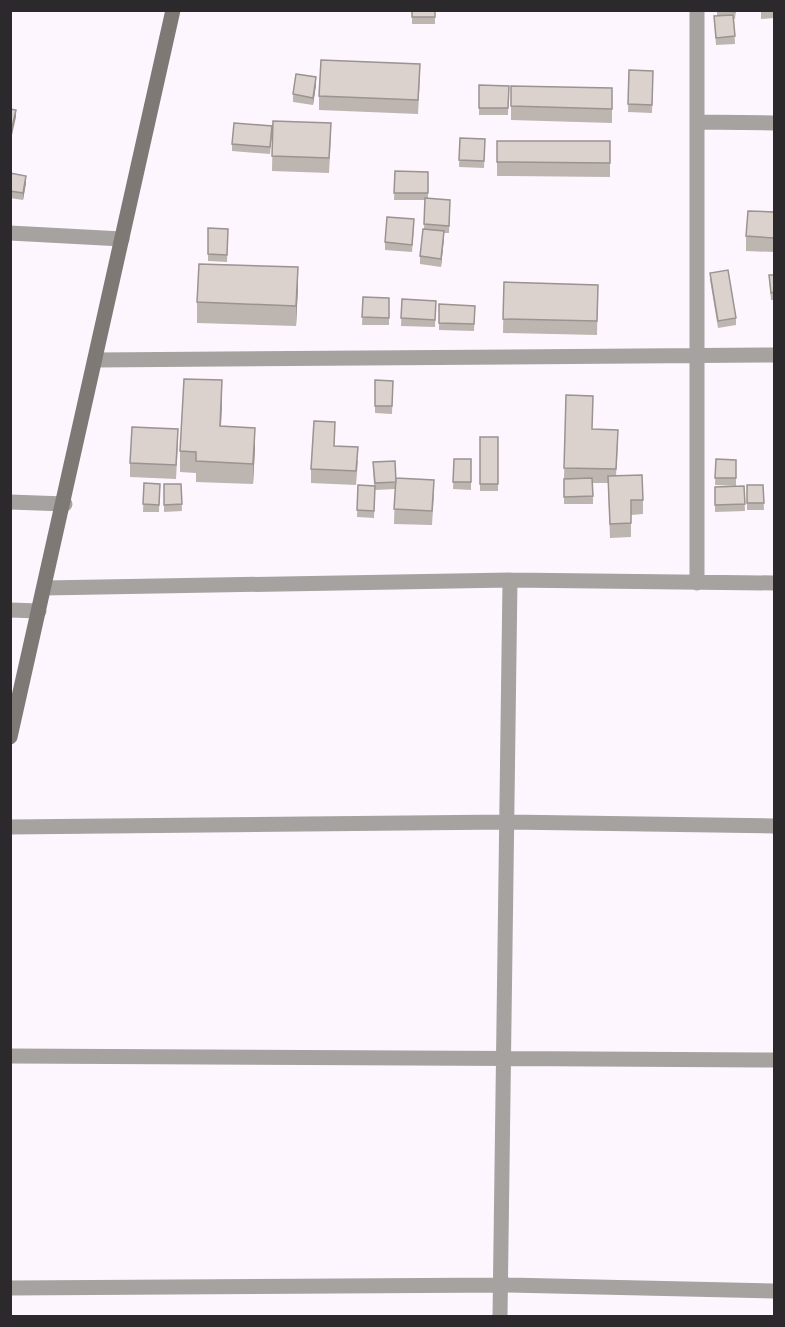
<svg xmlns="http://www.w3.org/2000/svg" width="785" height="1327" viewBox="0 0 785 1327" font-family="Roboto,sans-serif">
<rect width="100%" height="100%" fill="#fef6fe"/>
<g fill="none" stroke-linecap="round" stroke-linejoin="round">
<path stroke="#a6a2a0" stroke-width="15" d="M 697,10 L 697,583
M 697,122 L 774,123
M 10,233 L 122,239
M 95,360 L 774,355
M 10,502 L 65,504
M 44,588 L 510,580 L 774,583
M 10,610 L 39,611
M 10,827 L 507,822 L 774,826
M 10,1056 L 774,1060
M 10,1288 L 507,1285 L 774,1291
M 500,1316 L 510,580"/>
<path stroke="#7f7975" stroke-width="15" d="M 10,737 L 173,10"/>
</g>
<path fill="#bdb5b0" d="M 412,10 L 435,10 L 435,24 L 412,24 Z
M 717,10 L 736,10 L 735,19 L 734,19 L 735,44 L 716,45 L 714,16 L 717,16 Z
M 761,10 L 774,10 L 774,18 L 761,19 Z
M 629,70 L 653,71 L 652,113 L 628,112 Z
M 420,78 L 418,114 L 319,110 L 319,96 Z
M 316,85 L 313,105 L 293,102 L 293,94 Z
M 479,85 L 509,86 L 508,115 L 479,115 Z
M 511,86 L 612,88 L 612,123 L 511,120 Z
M 273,121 L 331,137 L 329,173 L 272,171 Z
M 272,133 L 270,154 L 232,151 L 232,144 Z
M 460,138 L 485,139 L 484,168 L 459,167 Z
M 497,141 L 610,141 L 610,177 L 497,176 Z
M 395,171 L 428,172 L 428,198 L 450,207 L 449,233 L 444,233 L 441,267 L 420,264 L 420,256 L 424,229 L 425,200 L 394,200 Z
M 10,173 L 26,183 L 23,200 L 10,198 Z
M 774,212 L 774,252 L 746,251 L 746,236 Z
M 414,226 L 412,252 L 385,250 L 385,242 Z
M 208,228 L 228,236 L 227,262 L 208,261 Z
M 710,273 L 736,318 L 736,325 L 718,328 L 710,280 Z
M 769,275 L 774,275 L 774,300 L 771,300 Z
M 504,282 L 598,285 L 597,335 L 503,333 Z
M 298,287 L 296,326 L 197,323 L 197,302 Z
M 363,297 L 389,298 L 389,325 L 362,325 Z
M 402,299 L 436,301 L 435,327 L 401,326 Z
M 439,304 L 475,306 L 474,331 L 439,330 Z
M 375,380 L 393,381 L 392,414 L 375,413 Z
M 566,395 L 592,429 L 618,444 L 616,476 L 643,500 L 643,514 L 631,515 L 631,537 L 610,538 L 608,483 L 593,483 L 593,504 L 564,504 L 564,479 Z
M 222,401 L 221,426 L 255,448 L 253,484 L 196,482 L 196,473 L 180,472 L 180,451 Z
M 480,437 L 498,437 L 498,491 L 480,491 Z
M 178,443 L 176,479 L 130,477 L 130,463 Z
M 335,446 L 358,461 L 356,485 L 311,483 L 311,469 Z
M 454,459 L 471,459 L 471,490 L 453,489 Z
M 716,459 L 736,460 L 736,486 L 715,485 Z
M 373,462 L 395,480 L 434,494 L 432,525 L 394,524 L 395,489 L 375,490 L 374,518 L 357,517 L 358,485 L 374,486 Z
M 144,483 L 160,484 L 159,512 L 143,512 Z
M 164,484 L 181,484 L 182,511 L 164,512 Z
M 747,485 L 763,485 L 764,510 L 747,510 Z
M 744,486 L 745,511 L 715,512 L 715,487 Z"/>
<path fill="#9a9390" d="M 316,77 L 316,85 L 313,105 L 313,98 Z
M 16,110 L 16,117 L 12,135 L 12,127 Z
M 26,176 L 26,183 L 23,200 L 23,193 Z
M 444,231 L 444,239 L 441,267 L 441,259 Z
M 298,267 L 298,287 L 296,326 L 296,306 Z
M 222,380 L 222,401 L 220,447 L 220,426 Z
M 255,428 L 255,448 L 253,484 L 253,464 Z"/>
<path fill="#dcd2cd" stroke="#9a9390" stroke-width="1.5" d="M 412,10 L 435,10 L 435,17 L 412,17 Z
M 717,10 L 735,10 L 735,12 Z
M 733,15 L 735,36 L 716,38 L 714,16 Z
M 321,60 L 420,64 L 418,100 L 319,96 Z
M 629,70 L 653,71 L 652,105 L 628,104 Z
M 296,74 L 316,77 L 313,98 L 293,94 Z
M 479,85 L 509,86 L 508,108 L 479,108 Z
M 511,86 L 612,88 L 612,109 L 511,106 Z
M 10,109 L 16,110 L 12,127 L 10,127 Z
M 273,121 L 331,123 L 329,158 L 272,156 Z
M 234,123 L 272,126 L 270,147 L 232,144 Z
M 460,138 L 485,139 L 484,161 L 459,160 Z
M 497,141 L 610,141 L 610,163 L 497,162 Z
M 395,171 L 428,172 L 428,193 L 394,193 Z
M 10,173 L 26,176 L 23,193 L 10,191 Z
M 425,198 L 450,200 L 449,226 L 424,224 Z
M 748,211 L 774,212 L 774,238 L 746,236 Z
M 387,217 L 414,219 L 412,245 L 385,242 Z
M 208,228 L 228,229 L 227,255 L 208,254 Z
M 423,229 L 444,231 L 441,259 L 420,256 Z
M 199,264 L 298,267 L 296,306 L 197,302 Z
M 728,270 L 736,318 L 718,321 L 710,273 Z
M 769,275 L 774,275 L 774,292 L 771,293 Z
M 504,282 L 598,285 L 597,321 L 503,319 Z
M 363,297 L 389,298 L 389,318 L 362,317 Z
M 402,299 L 436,301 L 435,320 L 401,318 Z
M 439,304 L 475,306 L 474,324 L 439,323 Z
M 184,379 L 222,380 L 220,426 L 255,428 L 253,464 L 196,461 L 196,452 L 180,451 Z
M 375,380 L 393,381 L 392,406 L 375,406 Z
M 566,395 L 593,396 L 592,429 L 618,430 L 616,469 L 564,468 Z
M 314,421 L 335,422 L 334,446 L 358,447 L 356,471 L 311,469 Z
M 132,427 L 178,429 L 176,465 L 130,463 Z
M 480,437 L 498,437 L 498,484 L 480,484 Z
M 454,459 L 471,459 L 471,482 L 453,482 Z
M 716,459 L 736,460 L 736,478 L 715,478 Z
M 395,461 L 396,482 L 375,483 L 373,462 Z
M 642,475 L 643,500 L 631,500 L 631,523 L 610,524 L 608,476 Z
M 396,478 L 434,480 L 432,511 L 394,509 Z
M 592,478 L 593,496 L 564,497 L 564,479 Z
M 144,483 L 160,484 L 159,505 L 143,504 Z
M 164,484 L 181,484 L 182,504 L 164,505 Z
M 358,485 L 375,486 L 374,511 L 357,510 Z
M 747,485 L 763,485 L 764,503 L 747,503 Z
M 744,486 L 745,504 L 715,505 L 715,487 Z"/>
<rect width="785" height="1327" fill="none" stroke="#2c292c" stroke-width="24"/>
</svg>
